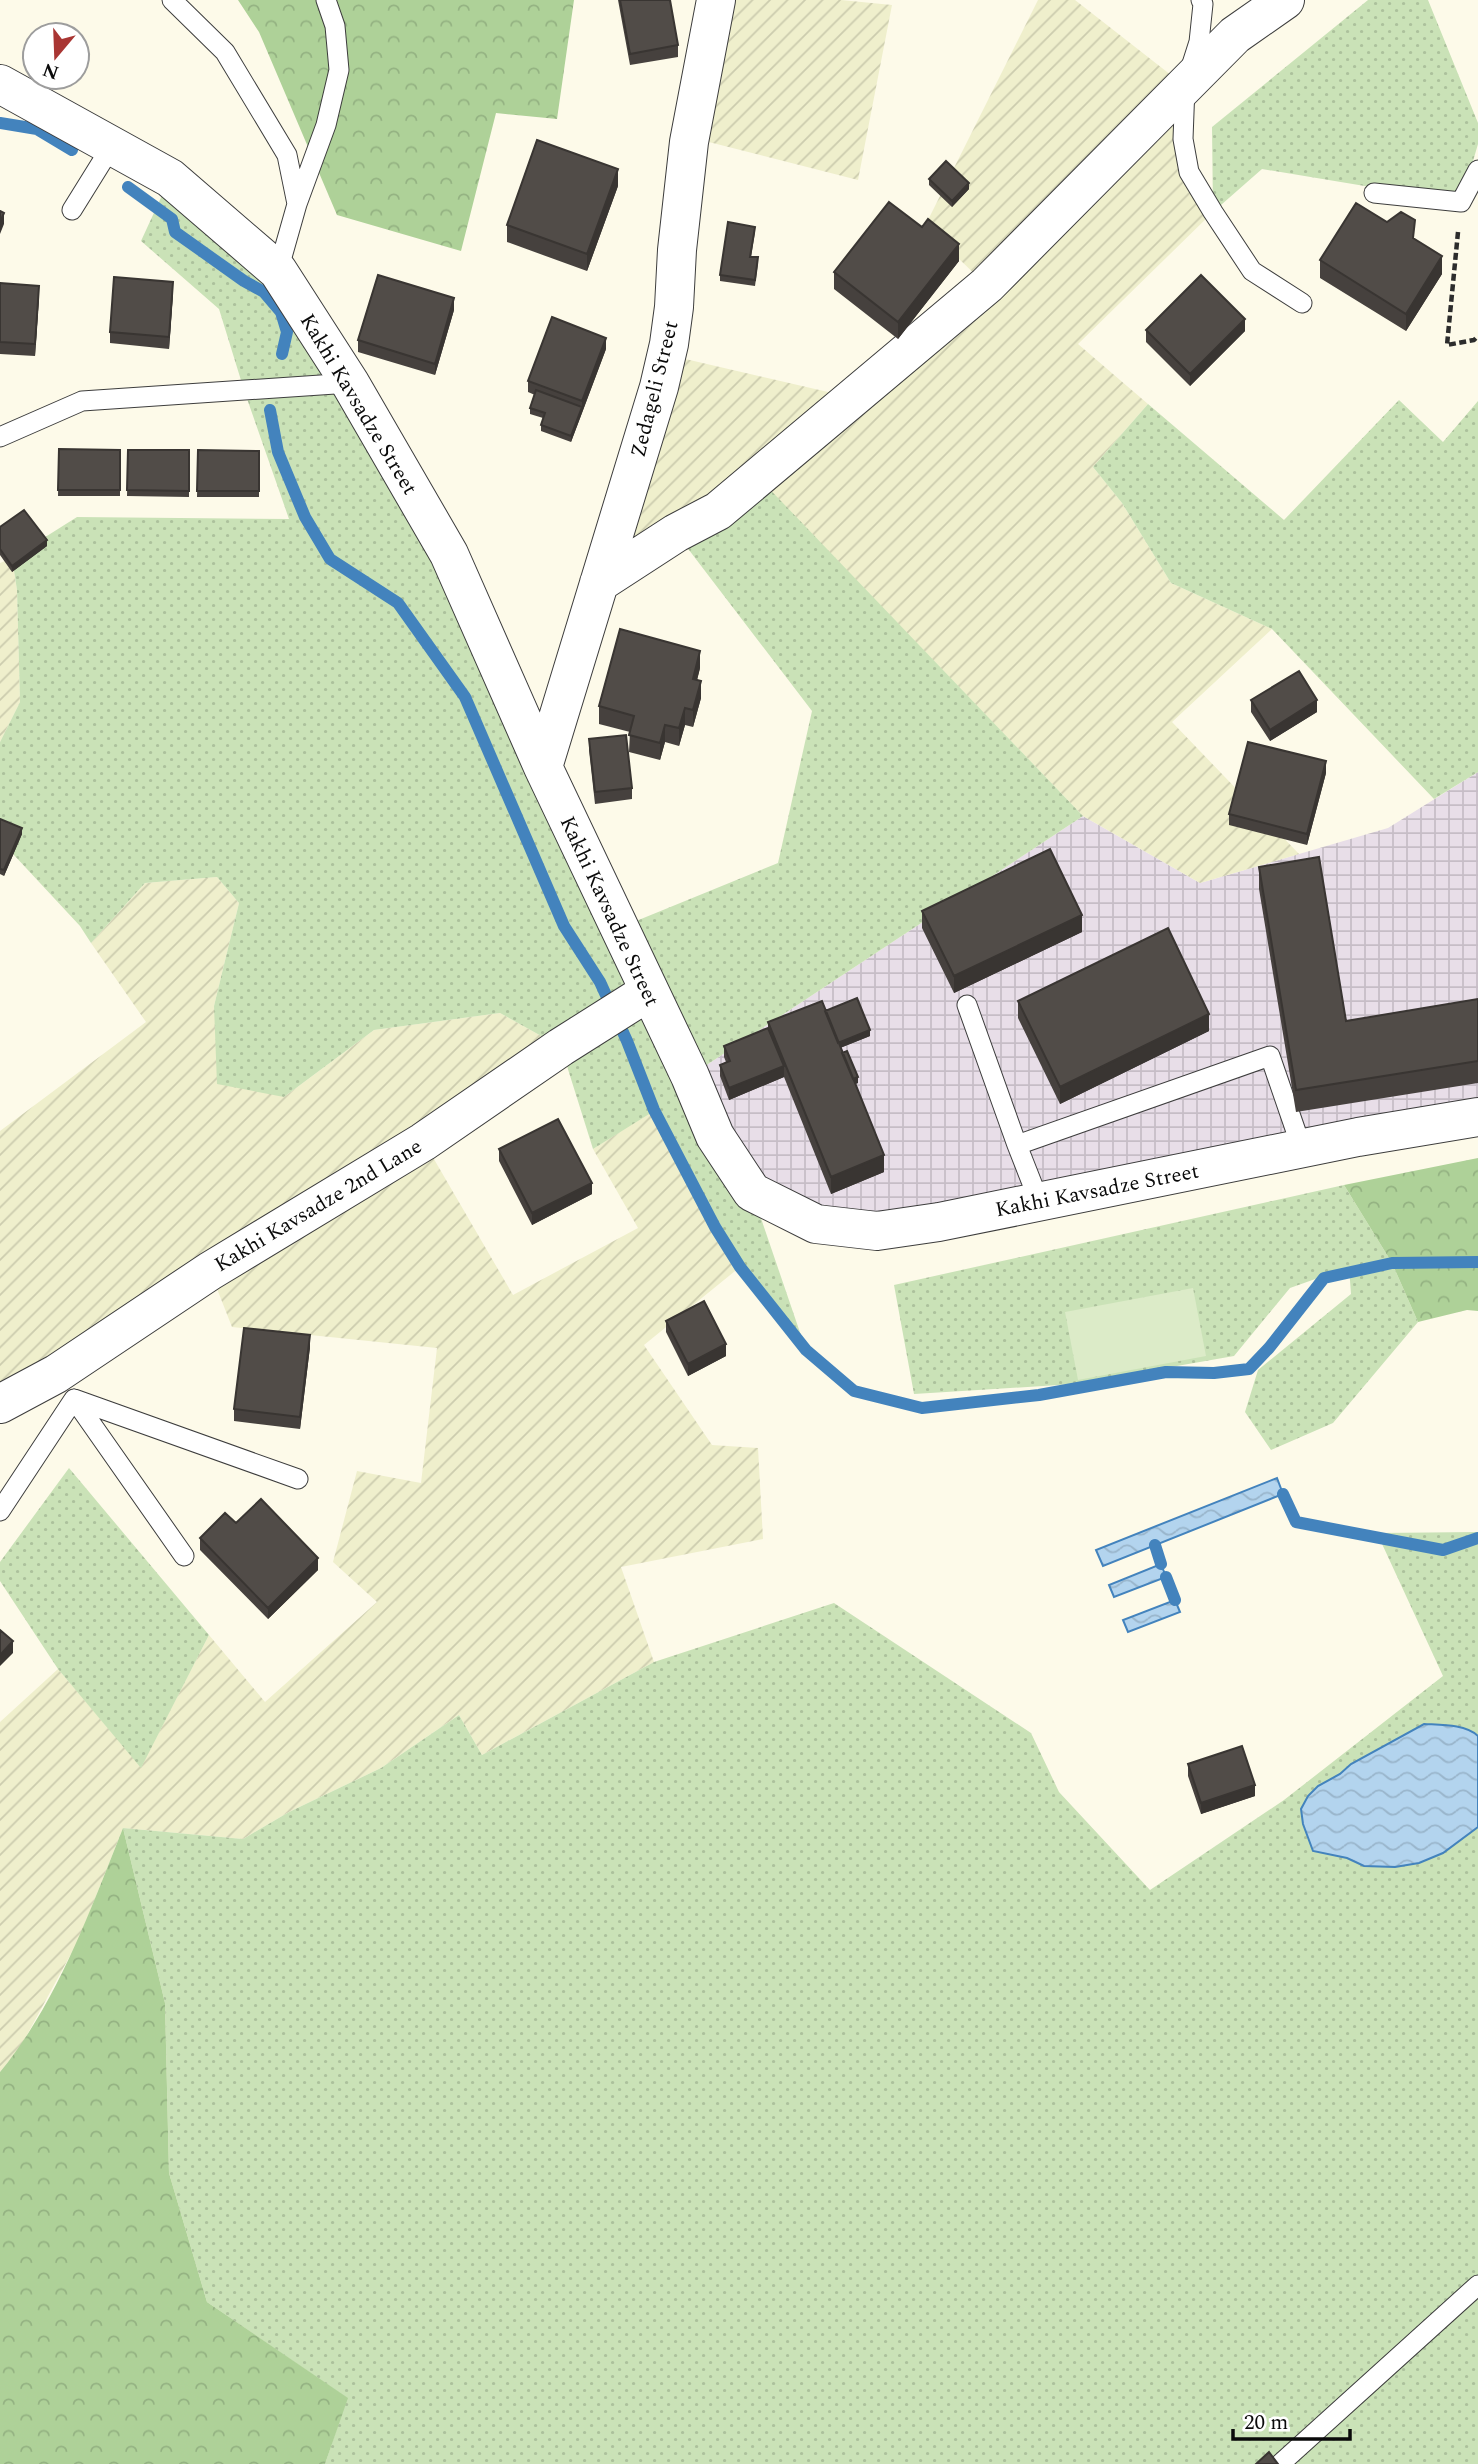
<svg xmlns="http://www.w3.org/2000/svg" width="1478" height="2464" viewBox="0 0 1478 2464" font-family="Spectral,serif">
<defs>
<pattern id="industrial-grid" width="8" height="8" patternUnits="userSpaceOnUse" patternTransform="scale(1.75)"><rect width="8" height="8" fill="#e8dee8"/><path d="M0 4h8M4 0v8" fill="none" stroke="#c6bdc6"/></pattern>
<pattern id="farmland-furrows" width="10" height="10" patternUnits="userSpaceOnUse" patternTransform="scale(1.75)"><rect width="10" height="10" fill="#efefcc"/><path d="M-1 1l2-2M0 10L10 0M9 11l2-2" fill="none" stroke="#ccccae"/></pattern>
<pattern id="green-dots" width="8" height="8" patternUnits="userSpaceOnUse" patternTransform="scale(1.75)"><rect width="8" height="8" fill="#cae2b7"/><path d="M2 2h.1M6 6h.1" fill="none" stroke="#acc19c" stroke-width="1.8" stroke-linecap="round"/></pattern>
<pattern id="forest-crowns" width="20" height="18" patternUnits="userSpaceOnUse" patternTransform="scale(1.75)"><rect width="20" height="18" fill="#aed198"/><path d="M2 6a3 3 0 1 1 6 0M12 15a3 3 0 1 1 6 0" fill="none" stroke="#94b282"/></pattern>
<pattern id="water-waves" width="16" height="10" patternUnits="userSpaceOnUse" patternTransform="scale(1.75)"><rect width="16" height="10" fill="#b3d4ee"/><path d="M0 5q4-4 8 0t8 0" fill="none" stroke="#99b5cb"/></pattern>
</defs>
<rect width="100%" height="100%" fill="#fdfae9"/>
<path fill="url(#industrial-grid)" d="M 1478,772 L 1478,1117 L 816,1224 L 752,1192 L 690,1076 L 1083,816 L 1200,883 L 1388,828 Z"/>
<path fill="url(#farmland-furrows)" d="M 722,0 L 841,0 L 892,5 L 858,180 L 697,139 Z
M 1038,0 L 1075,0 L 1185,86 L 1183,139 L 1213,212 L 1078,344 L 1148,404 L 1093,467 L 1122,503 L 1171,583 L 1272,629 L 1172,722 L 1299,854 L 1200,883 L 1083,816 L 758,478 L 611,563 L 681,358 L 854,398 L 986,285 L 925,226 Z
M 12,558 L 17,590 L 20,702 L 0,742 L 0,563 Z
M 217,877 L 239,903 L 214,1006 L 284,1097 L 374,1030 L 500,1013 L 561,1047 L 424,1142 L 513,1295 L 638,1228 L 593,1149 L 654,1110 L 715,1227 L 740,1267 L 644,1345 L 712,1445 L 758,1448 L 763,1539 L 621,1567 L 654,1662 L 482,1755 L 459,1715 L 381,1768 L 289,1812 L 243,1839 L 123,1828 L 79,1939 L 21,2046 L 0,2072 L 0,1722 L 58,1669 L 141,1767 L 209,1635 L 265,1702 L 377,1602 L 333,1562 L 357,1471 L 421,1483 L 437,1348 L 232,1327 L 210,1271 L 0,1404 L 0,1131 L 146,1022 L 91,943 L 145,883 Z"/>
<path fill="url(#green-dots)" d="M 1368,0 L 1428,0 L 1478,123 L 1478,144 L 1461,202 L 1262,169 L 1213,212 L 1212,127 Z
M 170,178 L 221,220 L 350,383 L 619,928 L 778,863 L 812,711 L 676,533 L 758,477 L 1083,816 L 690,1076 L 752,1192 L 806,1350 L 740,1267 L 715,1227 L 654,1111 L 593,1149 L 561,1047 L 500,1013 L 374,1030 L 284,1097 L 217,1084 L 214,1006 L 239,903 L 217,877 L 145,883 L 91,943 L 80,926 L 0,840 L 0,742 L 20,702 L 17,590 L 12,558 L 77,517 L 289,519 L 244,390 L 219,309 L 141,241 Z
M 1399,400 L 1443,442 L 1478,401 L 1478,772 L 1434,799 L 1272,629 L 1171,583 L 1122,503 L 1093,467 L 1148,404 L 1284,520 Z
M 1344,1185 L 1392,1263 L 1418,1322 L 1333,1423 L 1271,1450 L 1245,1412 L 1258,1370 L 1351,1294 L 1349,1267 L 1290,1288 L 1234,1356 L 1074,1384 L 914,1394 L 894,1285 Z
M 69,1468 L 209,1635 L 141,1768 L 58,1669 L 0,1581 L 0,1562 Z
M 1478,1532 L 1478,2464 L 325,2464 L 347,2398 L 207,2302 L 169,2173 L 165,2003 L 123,1828 L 243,1839 L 289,1812 L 381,1768 L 459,1715 L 482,1755 L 654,1662 L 834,1603 L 1031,1733 L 1059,1792 L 1150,1890 L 1284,1800 L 1443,1676 L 1377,1533 Z"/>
<path fill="url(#forest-crowns)" d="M 238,0 L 574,0 L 557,119 L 496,113 L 461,251 L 337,215 L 259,32 Z
M 1478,1158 L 1478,1311 L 1467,1310 L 1418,1322 L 1392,1263 L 1344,1185 Z
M 123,1828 L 165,2003 L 169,2173 L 207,2302 L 348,2398 L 325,2464 L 0,2464 L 0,2072 C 57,2003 90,1911 123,1828 Z"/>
<path fill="#dcebc8" d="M 1193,1288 L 1206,1356 L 1078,1380 L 1065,1312 Z"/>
<path fill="url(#water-waves)" stroke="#4383bd" stroke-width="2" d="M 1277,1478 L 1283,1494 L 1103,1566 L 1096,1550 Z
M 1161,1564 L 1166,1577 L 1114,1597 L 1109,1585 Z
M 1175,1600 L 1180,1612 L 1128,1632 L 1123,1620 Z
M 1424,1724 C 1441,1725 1465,1724 1478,1736 L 1478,1827 L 1443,1853 L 1419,1863 L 1395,1867 L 1364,1866 L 1347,1858 L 1313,1851 L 1303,1824 L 1301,1809 L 1308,1796 L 1318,1786 L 1340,1774 L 1351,1764 Z"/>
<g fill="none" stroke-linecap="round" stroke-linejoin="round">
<path stroke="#4383bd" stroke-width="12" d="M 0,123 L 37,129 L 72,150
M 128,187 L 172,219 L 175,232 L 244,281 L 264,292 L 281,312 L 287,332 L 282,354
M 270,410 L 278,452 L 305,517 L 330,559 L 398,603 L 465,697 L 564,926 L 600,982 L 627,1041 L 654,1110 L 715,1227 L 740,1267 L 806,1350 L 854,1391 L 922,1408 L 1039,1395 L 1166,1372 L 1214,1373 L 1249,1369 L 1269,1348 L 1324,1278 L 1392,1263 L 1478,1262
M 1283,1494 L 1296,1522 L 1443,1550 L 1478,1538
M 1155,1545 L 1161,1564
M 1166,1577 L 1175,1600"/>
<defs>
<path id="service" d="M 172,0 L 225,52 L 287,155 L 297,204 L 278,271
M 1201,0 L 1203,4 L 1199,42 L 1185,86 L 1183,139 L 1189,172 L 1213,212 L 1252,271 L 1302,303
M 1374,193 L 1461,202 L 1478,170
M 297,204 L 326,125 L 339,70 L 335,26 L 326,0
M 72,210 L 113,144
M 0,437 L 82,401 L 350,383
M 967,1005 L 1017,1145
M 1039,1201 L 1017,1145 L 1270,1056 L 1302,1149
M 74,1399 L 184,1556
M 0,1511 L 74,1399 L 298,1479
M 1280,2464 L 1478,2285"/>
<path id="minor" d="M 0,84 L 170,178 L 278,271 L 350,383 L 449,554 L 543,767 L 690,1076 L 715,1136 L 752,1192 L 816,1224 L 877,1231 L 939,1222 L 1358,1137 L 1478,1117
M 599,583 L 676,533 L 718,511 L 987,285 L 1235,35 L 1285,0
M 543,767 L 659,387 L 669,344 L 674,307 L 677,250 L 689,142 L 716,0
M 0,1404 L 56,1374 L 210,1271 L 423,1142 L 561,1047 L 648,992"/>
</defs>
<use href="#service" stroke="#3d3d3d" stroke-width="21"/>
<use href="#minor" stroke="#3d3d3d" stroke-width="40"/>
<path stroke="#2c2c2c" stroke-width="4.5" stroke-dasharray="7 3.5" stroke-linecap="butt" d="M 1458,232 L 1447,345 L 1474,340 L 1478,336"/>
<use href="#service" stroke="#fff" stroke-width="19"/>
<use href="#minor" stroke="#fff" stroke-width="38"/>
</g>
<path fill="#46413e" d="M 618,0 L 670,0 L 678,45 L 678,57 L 630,65 Z
M 929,179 L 969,189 L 952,207 L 929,185 Z
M 618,186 L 587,271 L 507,242 L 507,225 Z
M 922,227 L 959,261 L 898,339 L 834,289 L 834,272 Z
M 755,232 L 751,257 L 758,263 L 755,286 L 720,281 L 720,275 Z
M 1415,239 L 1442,274 L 1406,331 L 1320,278 L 1320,260 Z
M 0,283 L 39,297 L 35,356 L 0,354 Z
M 173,293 L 169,349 L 110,343 L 110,332 Z
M 454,310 L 435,375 L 358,352 L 358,340 Z
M 1146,330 L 1245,331 L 1190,386 L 1146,342 Z
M 606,349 L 571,442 L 541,431 L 541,425 L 543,418 L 530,414 L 530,408 L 535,395 L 528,392 L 528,381 Z
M 59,449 L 120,450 L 120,496 L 58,496 Z
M 128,450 L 189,450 L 189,497 L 127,496 Z
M 198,450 L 259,451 L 259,497 L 197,497 Z
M 0,527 L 47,546 L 12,572 L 0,555 Z
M 700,668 L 697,680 L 701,698 L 693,727 L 685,725 L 679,746 L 665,742 L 660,760 L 629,752 L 630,732 L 599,724 L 599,706 Z
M 1251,700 L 1317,712 L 1270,741 L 1251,712 Z
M 589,739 L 632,788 L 632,799 L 595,804 L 589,750 Z
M 1326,773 L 1307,845 L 1229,825 L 1229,814 Z
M 0,819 L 22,834 L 4,876 L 0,874 Z
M 1259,867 L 1346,1021 L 1478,999 L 1478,1083 L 1296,1112 L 1259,889 Z
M 922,911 L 1082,932 L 954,993 L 922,928 Z
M 1018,1001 L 1209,1031 L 1060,1104 L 1018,1018 Z
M 825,1011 L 870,1036 L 840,1048 L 858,1083 L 855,1084 L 884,1172 L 831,1194 L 784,1077 L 729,1100 L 720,1076 L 720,1065 L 726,1062 L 724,1057 L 724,1046 L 768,1028 L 768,1022 Z
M 499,1149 L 592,1194 L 532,1225 L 499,1161 Z
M 666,1321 L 726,1356 L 688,1376 L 666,1332 Z
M 310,1347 L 300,1429 L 234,1421 L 234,1409 Z
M 236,1523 L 318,1570 L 268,1619 L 200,1550 L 200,1538 Z
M 1188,1764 L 1255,1796 L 1201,1814 L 1188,1776 Z"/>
<path fill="#393532" d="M 618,169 L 618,186 L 587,271 L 587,254 Z
M 969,183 L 969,189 L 952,207 L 952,201 Z
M 4,213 L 4,224 L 0,234 L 0,222 Z
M 959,244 L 959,261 L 898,339 L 898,322 Z
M 1442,256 L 1442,274 L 1406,331 L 1406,314 Z
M 173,282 L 173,293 L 169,349 L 169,337 Z
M 39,286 L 39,297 L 35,356 L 35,344 Z
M 454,298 L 454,310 L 435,375 L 435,364 Z
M 1245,319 L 1245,331 L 1190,386 L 1190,374 Z
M 606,338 L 606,349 L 582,413 L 582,401 Z
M 582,407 L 582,413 L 571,442 L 571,436 Z
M 47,540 L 47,546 L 12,572 L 12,566 Z
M 700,651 L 700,668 L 693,696 L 693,679 Z
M 701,681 L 701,698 L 693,727 L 693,710 Z
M 1317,700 L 1317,712 L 1270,741 L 1270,730 Z
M 685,708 L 685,725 L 679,746 L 679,728 Z
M 665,725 L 665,742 L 660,760 L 660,743 Z
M 1326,761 L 1326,773 L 1307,845 L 1307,834 Z
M 22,828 L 22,834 L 4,876 L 4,870 Z
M 1082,915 L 1082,932 L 954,993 L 954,976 Z
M 1209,1014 L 1209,1031 L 1060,1104 L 1060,1087 Z
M 870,1030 L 870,1036 L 835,1050 L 835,1044 Z
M 784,1066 L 784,1077 L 729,1100 L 729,1088 Z
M 858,1077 L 858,1083 L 849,1086 L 849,1081 Z
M 884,1155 L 884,1172 L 831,1194 L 831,1177 Z
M 592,1183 L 592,1194 L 532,1225 L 532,1213 Z
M 310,1335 L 310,1347 L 300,1429 L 300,1417 Z
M 726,1344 L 726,1356 L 688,1376 L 688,1364 Z
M 318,1558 L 318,1570 L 268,1619 L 268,1608 Z
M 13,1641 L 13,1653 L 0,1666 L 0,1655 Z
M 1255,1785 L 1255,1796 L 1201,1814 L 1201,1803 Z"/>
<path fill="#514c48" stroke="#393532" stroke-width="2" d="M 620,0 L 670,0 L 678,45 L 630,54 Z
M 537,140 L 618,169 L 587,254 L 507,225 Z
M 946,161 L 969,183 L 952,201 L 929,179 Z
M 889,202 L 922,227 L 928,219 L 959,244 L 898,322 L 834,272 Z
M 1356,203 L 1387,222 L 1401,212 L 1415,220 L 1413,238 L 1442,256 L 1406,314 L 1320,260 Z
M 0,211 L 4,213 L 0,222 Z
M 728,222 L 755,227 L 750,257 L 758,257 L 755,280 L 720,275 Z
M 378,275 L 454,298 L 435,364 L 358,340 Z
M 1201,275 L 1245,319 L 1190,374 L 1146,330 Z
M 114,277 L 173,282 L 169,337 L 110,332 Z
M 0,283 L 39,286 L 35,344 L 0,342 Z
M 552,317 L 606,338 L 582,401 L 528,381 Z
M 536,390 L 582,407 L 571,436 L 541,425 L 545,413 L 530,408 Z
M 59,449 L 120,450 L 120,490 L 58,490 Z
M 128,450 L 189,450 L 189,491 L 127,490 Z
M 198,450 L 259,451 L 259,491 L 197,491 Z
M 24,510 L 47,540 L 12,566 L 0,549 L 0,527 Z
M 620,629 L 700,651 L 693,679 L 701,681 L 693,710 L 685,708 L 679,728 L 665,725 L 660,743 L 629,735 L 634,716 L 599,706 Z
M 1299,671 L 1317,700 L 1270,730 L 1251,700 Z
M 626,735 L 632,788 L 595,792 L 589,739 Z
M 1248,742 L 1326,761 L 1307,834 L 1229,814 Z
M 0,819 L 22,828 L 4,870 L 0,869 Z
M 1050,849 L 1082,915 L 954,976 L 922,911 Z
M 1319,857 L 1346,1021 L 1478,999 L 1478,1061 L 1296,1090 L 1259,867 Z
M 1168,928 L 1209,1014 L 1060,1087 L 1018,1001 Z
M 857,998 L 870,1030 L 838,1043 L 825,1011 Z
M 822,1001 L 884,1155 L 831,1177 L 768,1022 Z
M 768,1028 L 784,1066 L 729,1088 L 720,1065 L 730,1061 L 724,1046 Z
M 847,1051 L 858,1077 L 853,1079 L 842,1053 Z
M 558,1119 L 592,1183 L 532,1213 L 499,1149 Z
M 704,1301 L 726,1344 L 688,1364 L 666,1321 Z
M 244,1328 L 310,1335 L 300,1417 L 234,1409 Z
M 261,1499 L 318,1558 L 268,1608 L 200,1538 L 225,1513 L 236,1523 Z
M 0,1630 L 13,1641 L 0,1655 Z
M 1242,1746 L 1255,1785 L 1201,1803 L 1188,1764 Z
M 1269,2452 L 1278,2464 L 1256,2464 Z"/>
<g text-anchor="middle" stroke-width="7" stroke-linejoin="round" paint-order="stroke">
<g font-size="21" fill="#0a0a0a" stroke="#fff">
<text transform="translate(654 389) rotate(-76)" y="7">Zedageli Street</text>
<text transform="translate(359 404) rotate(59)" y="7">Kakhi Kavsadze Street</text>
<text transform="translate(610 911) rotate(65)" y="7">Kakhi Kavsadze Street</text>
<text transform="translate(1097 1190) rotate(-11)" y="7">Kakhi Kavsadze Street</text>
<text transform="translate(318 1205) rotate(-31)" y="7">Kakhi Kavsadze 2nd Lane</text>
</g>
</g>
<g transform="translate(56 56) rotate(199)"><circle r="33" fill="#ffffff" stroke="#9d9d9d" stroke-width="2"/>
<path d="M0-5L12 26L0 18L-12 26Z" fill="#a93633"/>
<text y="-10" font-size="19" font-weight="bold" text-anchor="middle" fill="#0a0a0a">N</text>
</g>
<path d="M1233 2429v10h117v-10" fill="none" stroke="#0a0a0a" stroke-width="3.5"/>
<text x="1244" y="2429" font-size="21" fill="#0a0a0a" stroke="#ffffff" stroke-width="5" paint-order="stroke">20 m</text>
</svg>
